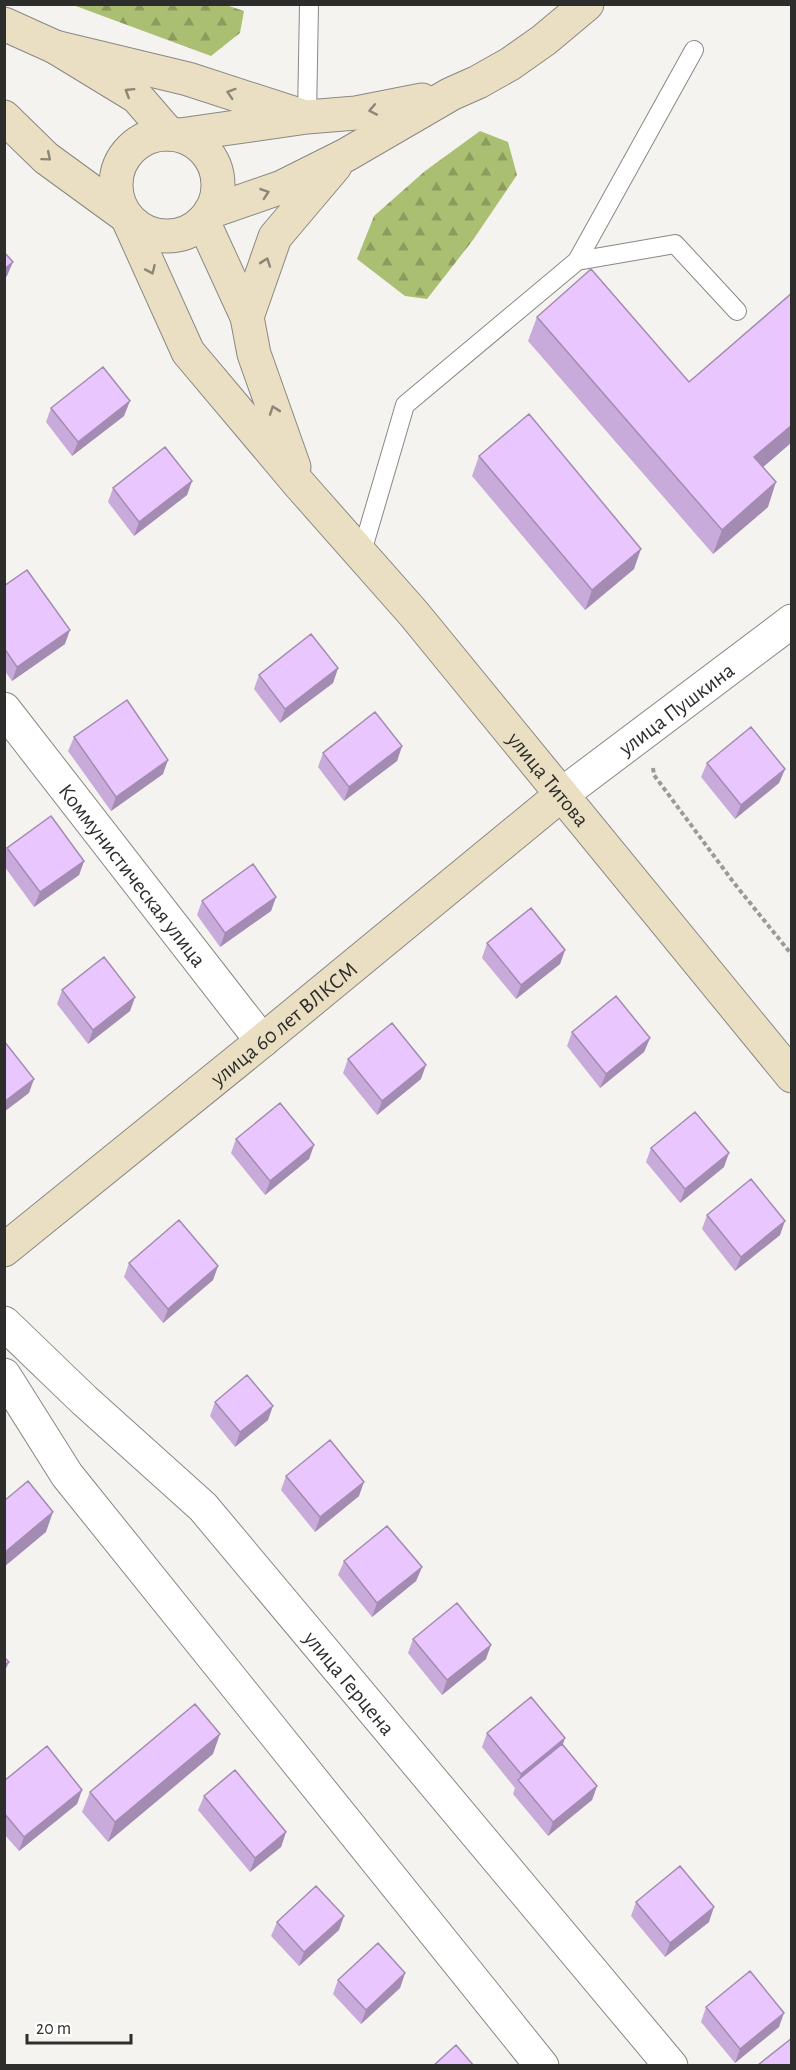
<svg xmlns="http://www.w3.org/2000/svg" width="796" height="2070" viewBox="0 0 796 2070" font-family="'Alegreya Sans',sans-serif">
<defs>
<pattern id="forest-firs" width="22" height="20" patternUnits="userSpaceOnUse" patternTransform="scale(1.5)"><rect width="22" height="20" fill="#abbf73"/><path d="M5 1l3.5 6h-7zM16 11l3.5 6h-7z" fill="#8c9c5f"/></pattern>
</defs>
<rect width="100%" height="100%" fill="#f4f3ef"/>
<path fill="url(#forest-firs)" d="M 226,5 L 244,11 L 240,33 L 211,56 L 73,5 Z
M 480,131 L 508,142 L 517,175 L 473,240 L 427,299 L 405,296 L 357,259 L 374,216 L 425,171 Z"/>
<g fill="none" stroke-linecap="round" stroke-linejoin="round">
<defs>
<path id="lane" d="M 307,117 L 309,4
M 577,261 L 675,244 L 737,311
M 361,555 L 405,405 L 577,261 L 694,50"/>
<g id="street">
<path id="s1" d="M 4,709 L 262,1041"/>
<path id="s2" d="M 561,795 L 792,621"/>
<path id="s3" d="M 4,1323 L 84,1400 L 203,1507 L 671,2066"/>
<path d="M 4,1375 L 67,1475 L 542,2066"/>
</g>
<g id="secondary">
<path d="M 4,24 L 55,47 L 137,97 L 169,134"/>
<path d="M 55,47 L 188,79 L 299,115"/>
<path id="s4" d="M 4,117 L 46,158 L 127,217 L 188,352 L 300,485 L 414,614 L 792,1076"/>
<circle cx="167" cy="185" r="51"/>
<path d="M 180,135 L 307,117 L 356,113 L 422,100"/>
<path d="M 210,212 L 282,187 L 346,155 L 451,94 L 478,82 L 510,64 L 544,40 L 587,4"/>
<path d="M 203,221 L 247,317 L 254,354 L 294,467"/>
<path d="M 247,317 L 275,237 L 335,166"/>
<path id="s5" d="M 4,1250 L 262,1041 L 561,795"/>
</g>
</defs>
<use href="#lane" stroke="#898884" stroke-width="20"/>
<use href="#street" stroke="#898884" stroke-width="35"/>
<use href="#secondary" stroke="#898884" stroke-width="35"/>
<path stroke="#9b9a97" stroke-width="4" stroke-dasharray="4.5 3" stroke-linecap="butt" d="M 653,768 L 654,775 L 734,883 L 792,955"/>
<use href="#lane" stroke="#fff" stroke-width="18"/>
<use href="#street" stroke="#fff" stroke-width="33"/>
<use href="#secondary" stroke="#eadfc2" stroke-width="33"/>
</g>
<path fill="#c8abda" d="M 792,293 L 792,442 L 763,467 L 768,507 L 713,554 L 528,341 L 537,317 L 689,382 Z
M 51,408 L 124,416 L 72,456 L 46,422 Z
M 479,456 L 634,569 L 585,610 L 472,476 Z
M 192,481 L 187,495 L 134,536 L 108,502 L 113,488 Z
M 4,586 L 65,644 L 12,681 L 4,670 Z
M 338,668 L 333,683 L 280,723 L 254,689 L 259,675 Z
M 74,737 L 163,774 L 111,811 L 68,751 Z
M 402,746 L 397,761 L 344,801 L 318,767 L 323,753 Z
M 707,763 L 785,769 L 779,783 L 735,819 L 701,777 Z
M 7,848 L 84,861 L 79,875 L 34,907 L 4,866 L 4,854 Z
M 276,897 L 271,911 L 220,947 L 197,915 L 202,901 Z
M 487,943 L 565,950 L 560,964 L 516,999 L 482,958 Z
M 62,990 L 135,997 L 130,1011 L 88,1044 L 57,1004 Z
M 572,1032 L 650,1038 L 644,1052 L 600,1088 L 567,1046 Z
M 348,1059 L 421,1079 L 377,1115 L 343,1073 Z
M 236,1139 L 314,1145 L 309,1159 L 265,1195 L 231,1153 Z
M 651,1148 L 724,1167 L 680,1203 L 646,1162 Z
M 707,1215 L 780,1235 L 735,1271 L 702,1229 Z
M 129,1263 L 218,1266 L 213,1280 L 163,1323 L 124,1277 Z
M 215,1402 L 268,1420 L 235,1447 L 210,1416 Z
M 286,1476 L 359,1496 L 315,1532 L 281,1490 Z
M 344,1561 L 422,1567 L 416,1581 L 372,1617 L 338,1575 Z
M 413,1639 L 486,1659 L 442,1695 L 408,1653 Z
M 487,1733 L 597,1786 L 592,1800 L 548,1836 L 513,1794 L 515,1788 L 482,1747 Z
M 213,1754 L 108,1842 L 82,1812 L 90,1792 Z
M 4,1781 L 82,1790 L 77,1804 L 19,1851 L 4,1834 Z
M 204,1796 L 286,1832 L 281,1847 L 250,1872 L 198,1810 Z
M 636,1902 L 709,1922 L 665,1957 L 631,1916 Z
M 277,1922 L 339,1930 L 299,1966 L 271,1936 Z
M 405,1973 L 400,1988 L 361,2024 L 333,1994 L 338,1980 Z
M 706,2007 L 779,2027 L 735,2063 L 701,2022 Z"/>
<path fill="#a38bb2" d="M 13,262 L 7,276 L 4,279 L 4,269 Z
M 130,401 L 124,416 L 72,456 L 78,442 Z
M 792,425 L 792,442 L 746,482 L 754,457 Z
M 192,481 L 187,495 L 134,536 L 139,522 Z
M 776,482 L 768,507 L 713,554 L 722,530 Z
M 641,549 L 634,569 L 585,610 L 592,590 Z
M 70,630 L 65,644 L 12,681 L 17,667 Z
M 338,668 L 333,683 L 280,723 L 285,709 Z
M 402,746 L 397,761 L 344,801 L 349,787 Z
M 168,760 L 163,774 L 111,811 L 116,797 Z
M 785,769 L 779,783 L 735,819 L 741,805 Z
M 84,861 L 79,875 L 34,907 L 40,892 Z
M 276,897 L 271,911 L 220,947 L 225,933 Z
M 565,950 L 560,964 L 516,999 L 521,985 Z
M 135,997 L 130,1011 L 88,1044 L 93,1030 Z
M 650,1038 L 644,1052 L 600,1088 L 606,1074 Z
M 426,1065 L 421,1079 L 377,1115 L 382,1101 Z
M 34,1079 L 29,1093 L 4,1112 L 4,1102 Z
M 314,1145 L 309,1159 L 265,1195 L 270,1181 Z
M 729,1153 L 724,1167 L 680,1203 L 685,1189 Z
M 785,1221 L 780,1235 L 735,1271 L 741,1257 Z
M 218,1266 L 213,1280 L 163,1323 L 168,1309 Z
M 273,1406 L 268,1420 L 235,1447 L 240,1432 Z
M 364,1482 L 359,1496 L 315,1532 L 320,1517 Z
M 53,1512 L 46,1532 L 4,1567 L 4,1553 Z
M 422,1567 L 416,1581 L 372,1617 L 377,1603 Z
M 491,1645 L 486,1659 L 442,1695 L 447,1680 Z
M 9,1662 L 4,1673 L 4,1665 Z
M 220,1734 L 213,1754 L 108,1842 L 115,1822 Z
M 565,1738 L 560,1753 L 519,1780 L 521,1774 Z
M 597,1786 L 592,1800 L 548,1836 L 553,1822 Z
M 82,1790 L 77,1804 L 19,1851 L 24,1837 Z
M 286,1832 L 281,1847 L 250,1872 L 255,1858 Z
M 714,1907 L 709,1922 L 665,1957 L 670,1943 Z
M 344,1916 L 339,1930 L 299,1966 L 304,1952 Z
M 405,1973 L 400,1988 L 361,2024 L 366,2010 Z
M 784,2013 L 779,2027 L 735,2063 L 740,2049 Z"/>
<path fill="#e9c7fe" stroke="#a38bb2" stroke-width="1.5" d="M 4,252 L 13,262 L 4,269 Z
M 591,269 L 689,382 L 792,293 L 792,425 L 754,457 L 776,482 L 722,530 L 537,317 Z
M 103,367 L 130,401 L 78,442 L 51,408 Z
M 529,414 L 641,549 L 592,590 L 479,456 Z
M 165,447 L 192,481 L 139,522 L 113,488 Z
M 27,570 L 70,630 L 17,667 L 4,648 L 4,586 Z
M 311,634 L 338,668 L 285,709 L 259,675 Z
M 127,700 L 168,760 L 116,797 L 74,737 Z
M 375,712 L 402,746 L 349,787 L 323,753 Z
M 751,727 L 785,769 L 741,805 L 707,763 Z
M 51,816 L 84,861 L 40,892 L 7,848 Z
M 253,864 L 276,897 L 225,933 L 202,901 Z
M 531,908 L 565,950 L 521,985 L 487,943 Z
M 104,957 L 135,997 L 93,1030 L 62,990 Z
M 616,996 L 650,1038 L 606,1074 L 572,1032 Z
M 392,1023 L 426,1065 L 382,1101 L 348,1059 Z
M 4,1041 L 34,1079 L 4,1102 Z
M 280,1103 L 314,1145 L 270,1181 L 236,1139 Z
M 695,1112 L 729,1153 L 685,1189 L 651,1148 Z
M 751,1179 L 785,1221 L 741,1257 L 707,1215 Z
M 179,1220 L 218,1266 L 168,1309 L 129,1263 Z
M 247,1375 L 273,1406 L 240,1432 L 215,1402 Z
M 330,1440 L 364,1482 L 320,1517 L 286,1476 Z
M 28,1481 L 53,1512 L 4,1553 L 4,1501 Z
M 387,1526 L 422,1567 L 377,1603 L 344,1561 Z
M 457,1603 L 491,1645 L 447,1680 L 413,1639 Z
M 4,1657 L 9,1662 L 4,1665 Z
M 531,1697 L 565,1738 L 521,1774 L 487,1733 Z
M 195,1704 L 220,1734 L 115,1822 L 90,1792 Z
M 562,1744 L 597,1786 L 553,1822 L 518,1780 Z
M 47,1746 L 82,1790 L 24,1837 L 4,1813 L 4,1781 Z
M 235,1770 L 286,1832 L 255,1858 L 204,1796 Z
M 680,1866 L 714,1907 L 670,1943 L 636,1902 Z
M 316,1886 L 344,1916 L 304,1952 L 277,1922 Z
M 378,1943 L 405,1973 L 366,2010 L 338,1980 Z
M 750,1971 L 784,2013 L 740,2049 L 706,2007 Z
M 792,2038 L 792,2066 L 758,2065 Z
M 456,2045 L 474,2066 L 433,2066 Z"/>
<defs><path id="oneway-chevron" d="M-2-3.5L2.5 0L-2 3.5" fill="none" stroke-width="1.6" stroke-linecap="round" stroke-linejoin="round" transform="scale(1.5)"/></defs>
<g stroke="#8c8676">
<use href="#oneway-chevron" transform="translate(129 92) rotate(-148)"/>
<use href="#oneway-chevron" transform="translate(231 93) rotate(-162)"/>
<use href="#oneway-chevron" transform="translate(373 110) rotate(169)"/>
<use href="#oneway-chevron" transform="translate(47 157) rotate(40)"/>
<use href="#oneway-chevron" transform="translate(265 193) rotate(-19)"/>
<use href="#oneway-chevron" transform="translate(266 262) rotate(-71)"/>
<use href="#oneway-chevron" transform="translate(151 270) rotate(66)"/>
<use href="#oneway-chevron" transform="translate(274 410) rotate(-109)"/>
</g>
<g text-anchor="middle" stroke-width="6" stroke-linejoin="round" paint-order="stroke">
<g font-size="22" fill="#2d2d2b" stroke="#fff">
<text dy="8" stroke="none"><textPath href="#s2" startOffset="144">улица Пушкина</textPath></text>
<text dy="8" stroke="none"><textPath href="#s4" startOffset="866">улица Титова</textPath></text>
<text dy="8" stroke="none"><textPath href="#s1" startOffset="210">Коммунистическая улица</textPath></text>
<text dy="8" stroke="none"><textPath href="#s5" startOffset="360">улица 60 лет ВЛКСМ</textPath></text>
<text dy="8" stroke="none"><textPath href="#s3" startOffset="500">улица Герцена</textPath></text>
</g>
</g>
<rect width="796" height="2070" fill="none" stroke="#2d2d2b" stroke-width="12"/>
<path d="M27 2034v9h104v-9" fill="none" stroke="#2d2d2b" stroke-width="3"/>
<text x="36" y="2034" font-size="18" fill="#2d2d2b" stroke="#ffffff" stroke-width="4.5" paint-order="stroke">20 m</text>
</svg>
